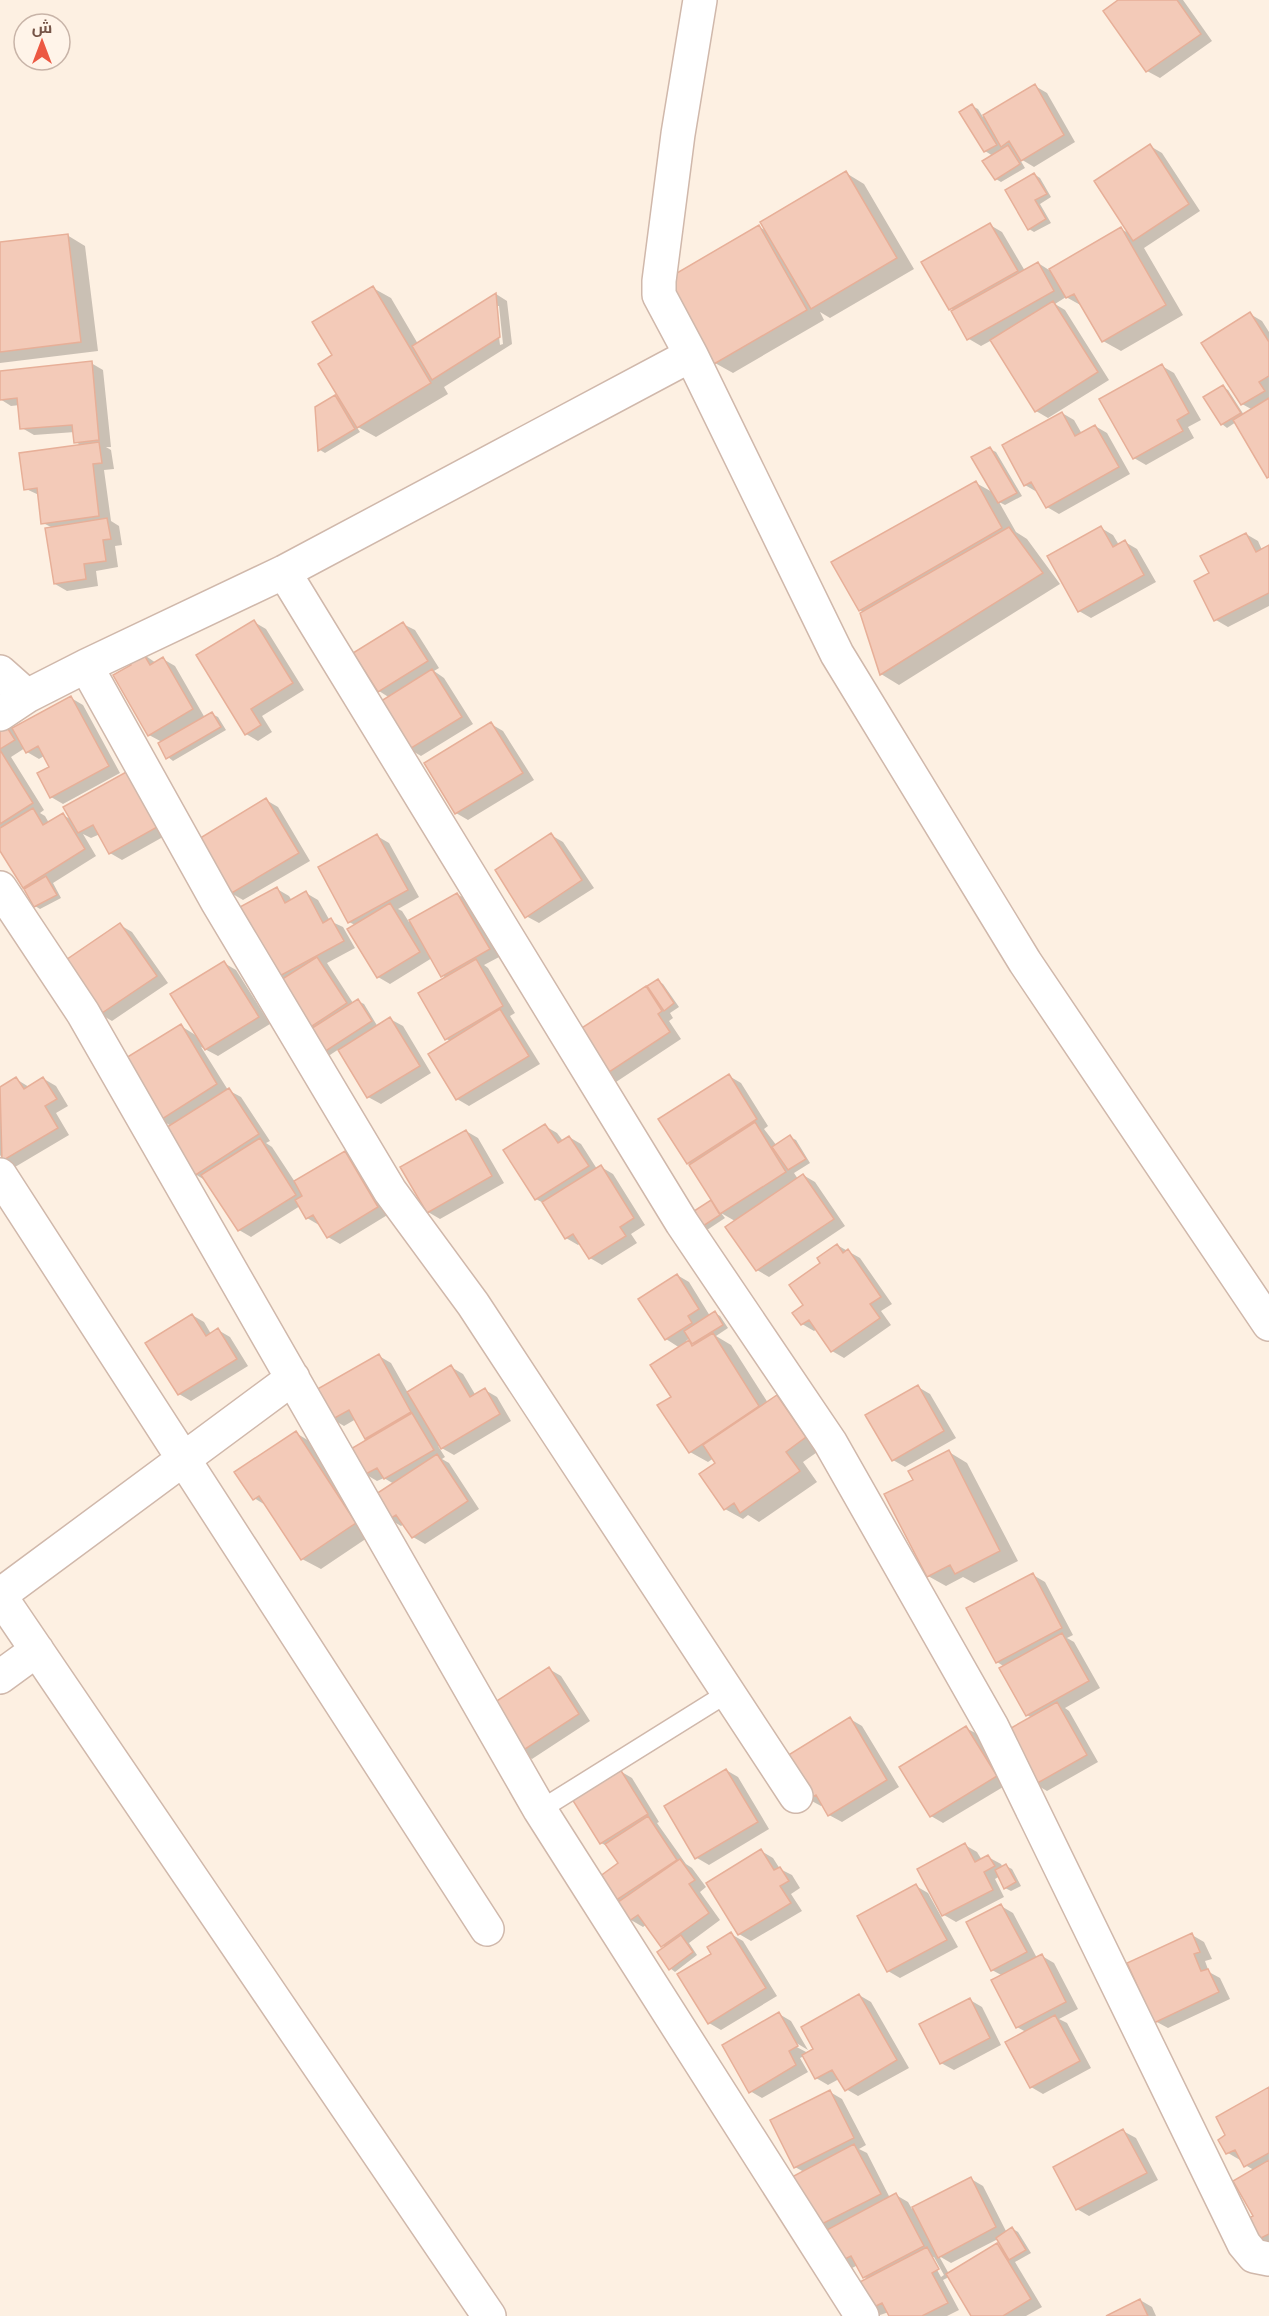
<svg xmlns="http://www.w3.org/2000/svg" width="1269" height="2316" viewBox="0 0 1269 2316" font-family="Figtree,Cairo,sans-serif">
<rect width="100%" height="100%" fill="#fdf0e2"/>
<path fill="#0003" fill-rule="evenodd" d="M 1121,0 L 1183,0 L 1212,41 L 1160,78 L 1147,71 Z
M 1035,86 L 1047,93 L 1075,142 L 1034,167 L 1019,158 L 1025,168 L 1001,182 L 996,179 L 993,156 L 985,151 L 961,112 L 972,106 L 978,109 L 983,117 Z
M 1150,146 L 1162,153 L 1200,211 L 1144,248 L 1183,315 L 1121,351 L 1103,341 L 1084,307 L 1066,297 L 1055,304 L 1065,310 L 1109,380 L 1048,418 L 1036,411 L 992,340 L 981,346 L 969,339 L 953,312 L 955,311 L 950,308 L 990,225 L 1002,232 L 1025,271 L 1038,263 L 1049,270 L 1121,229 L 1130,234 Z
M 846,173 L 864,184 L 914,269 L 830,318 L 820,312 L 824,320 L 733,373 L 715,363 L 759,227 L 767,231 Z
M 1034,174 L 1040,178 L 1051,197 L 1040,204 L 1051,223 L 1034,232 L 1029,229 Z
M 67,235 L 85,246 L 98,351 L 0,363 L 0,243 Z
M 373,288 L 391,298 L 418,344 L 496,294 L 507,301 L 512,344 L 444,387 L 448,394 L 376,437 L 356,426 L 360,432 L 325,453 L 320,450 L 335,396 L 342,400 L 334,356 ZM 495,306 L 499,306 L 503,344 L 500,345 Z
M 1250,314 L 1262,321 L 1269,332 L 1269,477 L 1236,422 L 1227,428 L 1222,424 L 1223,387 L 1228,390 L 1244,415 L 1253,410 L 1242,404 Z
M 91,363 L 103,370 L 111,447 L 106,447 L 111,450 L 114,469 L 104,470 L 111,521 L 119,526 L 122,545 L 115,546 L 118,567 L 96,571 L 98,586 L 67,591 L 55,584 L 53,528 L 43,523 L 39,495 L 26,489 L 82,446 L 76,442 L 75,432 L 34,435 L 22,428 L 20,405 L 11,406 L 0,399 L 0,372 Z
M 1162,366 L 1174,373 L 1201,420 L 1188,427 L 1194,438 L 1146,465 L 1134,458 Z
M 1062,413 L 1074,420 L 1082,434 L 1095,426 L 1107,433 L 1130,474 L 1059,514 L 1047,507 L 1037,492 L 1025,485 Z
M 990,449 L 996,452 L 1022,496 L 1005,505 L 999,502 L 1016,532 L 1027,539 L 1060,584 L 899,685 L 881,674 L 863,612 L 860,610 L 976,483 L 994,493 Z
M 1101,528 L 1113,535 L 1119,545 L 1125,542 L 1137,549 L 1156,582 L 1091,618 L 1079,611 Z
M 1246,534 L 1258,541 L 1262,550 L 1269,547 L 1269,606 L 1228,627 L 1216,620 L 1211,574 Z
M 254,622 L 266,629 L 304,690 L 262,716 L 272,732 L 258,741 L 246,734 Z
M 403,624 L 415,630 L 439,668 L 434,671 L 444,678 L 473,724 L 421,756 L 409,749 L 390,698 L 379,691 Z
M 143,654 L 156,663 L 163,659 L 175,666 L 205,718 L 212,714 L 218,717 L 226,730 L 173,761 L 168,757 L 162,742 L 149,735 L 133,666 Z
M 71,698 L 83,705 L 120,773 L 63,804 L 51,797 L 39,774 L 51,768 L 44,756 L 39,759 L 27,752 L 25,748 L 11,757 L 44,810 L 40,813 L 45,816 L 49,823 L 63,815 L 72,820 L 128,773 L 170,833 L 122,860 L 110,853 L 100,834 L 91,838 L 83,834 L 96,856 L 53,883 L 61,898 L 40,909 L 35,906 L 27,889 L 24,886 L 0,848 L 0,724 L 3,722 L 14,729 Z
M 491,724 L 503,731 L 534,780 L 468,820 L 456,813 Z
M 266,800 L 278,807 L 310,861 L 243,900 L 231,893 Z
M 551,835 L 563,842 L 594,888 L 539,923 L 526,916 Z
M 377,836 L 389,843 L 419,897 L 398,909 L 402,911 L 409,922 L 457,894 L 469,901 L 501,956 L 484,965 L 488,968 L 515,1013 L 510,1016 L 540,1064 L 469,1106 L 457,1099 L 451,1041 L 446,1039 L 446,978 L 442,975 L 432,958 L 390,984 L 378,977 L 355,925 L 349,922 Z
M 277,889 L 289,896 L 292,901 L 306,893 L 318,900 L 330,921 L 343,927 L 355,948 L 327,963 L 353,1003 L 358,1001 L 364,1004 L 378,1027 L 390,1019 L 403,1026 L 431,1073 L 381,1104 L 368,1097 L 339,1049 L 327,1057 L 277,977 Z
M 120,925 L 132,932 L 168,983 L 112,1021 L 100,1014 Z
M 224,963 L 236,970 L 270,1024 L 218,1056 L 201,1047 L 228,1090 L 241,1097 L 270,1141 L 266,1143 L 272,1147 L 295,1182 L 345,1153 L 357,1160 L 389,1214 L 340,1244 L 328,1237 L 319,1225 L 307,1218 L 300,1206 L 251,1237 L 239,1230 L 208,1182 L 195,1174 L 171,1126 L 160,1119 L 181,1026 L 197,1036 Z
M 658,981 L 663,984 L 679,1007 L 670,1013 L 673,1018 L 669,1021 L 681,1039 L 610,1086 L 598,1079 L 646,988 L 652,992 Z
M 729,1076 L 741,1083 L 768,1126 L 764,1129 L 777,1146 L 790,1137 L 796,1140 L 810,1163 L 794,1173 L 798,1179 L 803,1175 L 815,1182 L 845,1226 L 769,1277 L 757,1270 L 735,1221 L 721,1213 L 725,1218 L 707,1230 L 701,1227 L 711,1202 L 716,1205 L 692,1165 L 688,1163 Z
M 16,1079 L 29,1087 L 44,1079 L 56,1086 L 68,1106 L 56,1113 L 69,1135 L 15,1167 L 3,1160 L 0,1155 L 0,1089 Z
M 545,1126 L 557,1133 L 563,1141 L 569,1137 L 581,1144 L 597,1169 L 601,1167 L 613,1174 L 645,1225 L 631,1234 L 637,1243 L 602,1265 L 590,1258 L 581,1243 L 578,1245 L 566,1238 L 545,1204 L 536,1199 Z
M 466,1131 L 478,1138 L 504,1183 L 440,1219 L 428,1212 L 402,1168 Z
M 837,1245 L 860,1258 L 892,1304 L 881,1311 L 891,1325 L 844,1358 L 832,1351 L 817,1329 L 814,1331 L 802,1324 L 805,1306 L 823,1264 Z
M 677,1275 L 689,1282 L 710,1316 L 715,1313 L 720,1316 L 728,1328 L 716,1336 L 731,1345 L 768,1403 L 777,1397 L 795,1407 L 823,1448 L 803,1462 L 817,1482 L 759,1522 L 748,1515 L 743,1519 L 725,1509 L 717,1463 L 714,1458 L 708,1462 L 690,1452 L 673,1397 L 680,1348 L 666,1339 L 640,1299 ZM 690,1338 L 695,1346 L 686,1341 Z
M 192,1315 L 204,1322 L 211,1334 L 218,1330 L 230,1337 L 248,1366 L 191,1401 L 179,1394 Z
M 379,1356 L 391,1363 L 408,1393 L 451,1367 L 463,1374 L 476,1396 L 485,1390 L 497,1397 L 511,1421 L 454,1455 L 438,1446 L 445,1457 L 442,1459 L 449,1463 L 479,1509 L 425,1544 L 413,1537 L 404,1524 L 401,1526 L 389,1519 L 394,1484 L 384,1478 L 377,1481 L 365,1474 L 369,1440 L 366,1438 L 356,1419 L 344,1426 L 332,1419 Z
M 918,1387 L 930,1394 L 956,1438 L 905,1467 L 893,1460 Z
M 296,1433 L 314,1444 L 373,1534 L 321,1569 L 302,1559 L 267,1506 L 254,1498 Z
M 949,1452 L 967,1463 L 1018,1561 L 974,1583 L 963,1577 L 946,1586 L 928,1576 L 915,1481 Z
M 1033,1575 L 1045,1582 L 1073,1635 L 1067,1638 L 1074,1642 L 1100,1688 L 1065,1708 L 1069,1711 L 1098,1762 L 1047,1791 L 1035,1784 L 1032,1718 L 1027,1715 L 1005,1667 L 997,1662 Z
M 549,1669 L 561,1676 L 590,1721 L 532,1759 L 520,1752 Z
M 850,1719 L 862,1726 L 899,1787 L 842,1822 L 829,1815 L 823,1804 L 821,1806 L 808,1799 Z
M 966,1728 L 979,1735 L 1008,1784 L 943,1823 L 931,1816 Z
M 726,1770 L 738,1777 L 769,1829 L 709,1865 L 697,1858 Z
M 620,1771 L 632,1778 L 659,1822 L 657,1823 L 686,1864 L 692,1868 L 706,1887 L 700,1892 L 720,1920 L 689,1943 L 697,1955 L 675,1972 L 670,1968 L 665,1948 L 647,1924 L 643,1927 L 631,1920 L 621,1903 L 616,1900 L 620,1864 L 609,1847 L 601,1843 Z
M 965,1845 L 977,1852 L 982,1860 L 988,1857 L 1001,1864 L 1003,1868 L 1006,1866 L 1012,1869 L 1021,1886 L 1011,1891 L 1005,1888 L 1000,1876 L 995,1879 L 1004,1897 L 956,1922 L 944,1915 L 919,1869 Z
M 761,1851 L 773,1858 L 780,1869 L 792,1875 L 800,1888 L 791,1894 L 802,1911 L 751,1941 L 739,1934 Z
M 916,1886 L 928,1893 L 958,1947 L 900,1978 L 888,1971 Z
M 1001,1906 L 1013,1913 L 1037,1958 L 1042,1956 L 1054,1963 L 1078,2009 L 1059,2019 L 1067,2023 L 1091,2068 L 1043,2094 L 1031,2087 L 1026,2032 L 1017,2027 L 1003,1976 L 992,1970 Z
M 731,1934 L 743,1941 L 777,1996 L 721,2030 L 709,2023 L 713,1954 Z
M 1192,1935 L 1204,1942 L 1212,1959 L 1205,1961 L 1209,1972 L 1220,1978 L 1230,1999 L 1168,2028 L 1155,2021 Z
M 859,1995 L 871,2002 L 909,2068 L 858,2096 L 846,2089 L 839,2079 L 828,2085 L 816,2078 L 804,2056 L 800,2058 L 808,2072 L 762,2098 L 750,2091 L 779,2014 L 791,2021 L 808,2050 L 793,2041 L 791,2044 L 808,2053 L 815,2049 Z
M 970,2000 L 982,2007 L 1001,2045 L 954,2070 L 941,2063 Z
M 1269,2089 L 1269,2245 L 1258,2239 L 1255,2216 L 1254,2170 L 1245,2165 L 1242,2159 L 1240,2160 L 1228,2153 Z
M 830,2092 L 842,2099 L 866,2145 L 859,2149 L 867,2153 L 890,2198 L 896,2195 L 908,2202 L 912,2209 L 971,2179 L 983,2186 L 1007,2233 L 1013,2229 L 1018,2232 L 1031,2253 L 1015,2262 L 1042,2307 L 1026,2316 L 972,2316 L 949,2277 L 943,2280 L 959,2310 L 947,2316 L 891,2316 L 889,2312 L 877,2316 L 869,2279 L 864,2277 L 858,2265 L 852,2268 L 840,2261 L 817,2226 L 804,2172 L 795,2167 ZM 998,2239 L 1004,2249 L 997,2245 L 949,2274 L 939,2256 L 951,2263 ZM 930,2257 L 934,2257 L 944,2275 L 941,2277 Z
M 1123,2131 L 1136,2138 L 1158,2180 L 1089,2216 L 1077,2209 Z
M 1140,2300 L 1152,2307 L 1156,2316 L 1109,2316 Z"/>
<path fill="#f3cab8" stroke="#e7af98" stroke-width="1.5" d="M 1118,0 L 1177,0 L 1201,34 L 1146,72 L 1103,11 Z
M 1035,84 L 1064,135 L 1021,161 L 1009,141 L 1001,147 L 983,115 Z
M 972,104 L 997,145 L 984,152 L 959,112 Z
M 1150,144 L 1189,204 L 1133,241 L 1094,181 Z
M 1008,145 L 1020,164 L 995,180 L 982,161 Z
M 846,171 L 897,258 L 811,309 L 760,222 Z
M 1034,173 L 1047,194 L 1035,200 L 1046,219 L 1028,230 L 1005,190 Z
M 990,223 L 1018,271 L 949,310 L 921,262 Z
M 759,225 L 807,310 L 714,364 L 665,280 Z
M 1121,227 L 1166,305 L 1102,342 L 1074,294 L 1066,298 L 1049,269 Z
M 68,234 L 81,342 L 0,352 L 0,242 Z
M 1038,262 L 1054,291 L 967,340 L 951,311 Z
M 373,286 L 431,383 L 357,428 L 318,364 L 332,355 L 312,322 Z
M 496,293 L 500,337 L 432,380 L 412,346 Z
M 1053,301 L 1098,372 L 1035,412 L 990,340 Z
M 1250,312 L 1269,342 L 1269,376 L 1259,382 L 1265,391 L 1241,405 L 1201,343 Z
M 92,361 L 99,440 L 74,443 L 72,425 L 20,429 L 17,398 L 0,400 L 0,371 Z
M 1162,364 L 1189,413 L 1177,420 L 1183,431 L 1133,459 L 1099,399 Z
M 1223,385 L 1241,413 L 1221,425 L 1203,397 Z
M 335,395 L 355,429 L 318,451 L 315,407 Z
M 1269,398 L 1269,477 L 1267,478 L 1233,420 Z
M 1062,412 L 1075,436 L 1095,425 L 1119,467 L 1046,508 L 1031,482 L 1024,486 L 1002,445 Z
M 99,442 L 102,463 L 93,464 L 99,516 L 41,524 L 37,488 L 24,490 L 19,453 Z
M 990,447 L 1017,493 L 998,503 L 971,457 Z
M 976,481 L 1002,528 L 859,611 L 831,562 Z
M 107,518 L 111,539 L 103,540 L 106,561 L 84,564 L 86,579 L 54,584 L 45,528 Z
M 1101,526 L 1113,547 L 1125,540 L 1144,575 L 1078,612 L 1047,556 Z
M 1009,527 L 1043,573 L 880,675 L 860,613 Z
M 1246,533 L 1256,552 L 1269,545 L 1269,593 L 1214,621 L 1194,581 L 1209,573 L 1200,556 Z
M 254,620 L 293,683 L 251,709 L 261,725 L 245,735 L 196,655 Z
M 403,622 L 428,661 L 378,692 L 353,653 Z
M 143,653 L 150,665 L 163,657 L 193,709 L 148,736 L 113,675 L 131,665 L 129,660 Z
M 432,669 L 462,717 L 408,750 L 378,703 Z
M 71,696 L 109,766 L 50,798 L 37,773 L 49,767 L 38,746 L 26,753 L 12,728 Z
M 212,712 L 221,727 L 166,759 L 158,743 Z
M 3,721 L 15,740 L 0,749 L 0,722 Z
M 491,722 L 523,773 L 455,814 L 424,763 Z
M 0,750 L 33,803 L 0,824 Z
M 128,771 L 159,826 L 109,854 L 93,825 L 78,833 L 63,807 Z
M 266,798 L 299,853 L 230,894 L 197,840 Z
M 33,808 L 43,825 L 63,813 L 85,849 L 23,888 L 0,851 L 0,828 Z
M 551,833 L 582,880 L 525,918 L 495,870 Z
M 377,834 L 408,890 L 348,923 L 318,867 Z
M 46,876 L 57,895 L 34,907 L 24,889 Z
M 277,887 L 285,903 L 306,891 L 323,923 L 331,918 L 344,941 L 276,978 L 238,908 Z
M 457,893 L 490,949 L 441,977 L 409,920 Z
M 390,903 L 420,952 L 377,978 L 347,929 Z
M 120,923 L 157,976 L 99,1015 L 63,962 Z
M 317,957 L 347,1003 L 306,1030 L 276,983 Z
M 476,959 L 503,1006 L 445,1040 L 418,993 Z
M 224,961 L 259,1017 L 205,1050 L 170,994 Z
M 658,979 L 674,1003 L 664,1011 L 647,986 Z
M 646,986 L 662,1011 L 658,1014 L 670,1032 L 597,1080 L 568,1037 Z
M 358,999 L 372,1021 L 321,1054 L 306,1032 Z
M 500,1009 L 529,1056 L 456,1100 L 428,1054 Z
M 390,1017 L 420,1066 L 367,1098 L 338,1050 Z
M 181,1024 L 217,1084 L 159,1121 L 121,1061 Z
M 729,1074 L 757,1119 L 687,1164 L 658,1119 Z
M 16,1077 L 24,1089 L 43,1077 L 57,1099 L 45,1106 L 58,1128 L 2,1161 L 0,1087 Z
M 229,1088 L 259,1134 L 194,1176 L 164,1129 Z
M 755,1122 L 786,1172 L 720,1214 L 689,1165 Z
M 545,1124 L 558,1143 L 569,1136 L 589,1166 L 535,1200 L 503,1150 Z
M 466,1130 L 492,1176 L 427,1213 L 400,1167 Z
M 790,1135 L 806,1159 L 788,1170 L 772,1147 Z
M 260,1138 L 296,1195 L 238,1231 L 201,1175 Z
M 345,1151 L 378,1207 L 327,1238 L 313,1215 L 306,1219 L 295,1200 L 302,1196 L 294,1181 Z
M 601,1165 L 634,1218 L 620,1227 L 626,1236 L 589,1259 L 573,1234 L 565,1239 L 542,1202 Z
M 803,1174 L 834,1219 L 756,1271 L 725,1227 Z
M 711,1200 L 720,1215 L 700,1228 L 691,1213 Z
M 837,1244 L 843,1253 L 848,1249 L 881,1297 L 870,1304 L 880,1318 L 831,1352 L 809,1320 L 801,1325 L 792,1313 L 803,1305 L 789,1285 L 820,1263 L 817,1258 Z
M 677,1274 L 699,1309 L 688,1316 L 692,1323 L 665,1340 L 638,1299 Z
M 715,1311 L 723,1325 L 692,1344 L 684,1331 Z
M 192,1314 L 206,1336 L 218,1328 L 237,1359 L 178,1395 L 145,1343 Z
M 713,1333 L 759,1406 L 689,1453 L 657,1405 L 671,1397 L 650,1365 L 689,1340 L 692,1346 Z
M 379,1354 L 411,1412 L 365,1439 L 349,1410 L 331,1420 L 314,1391 Z
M 451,1365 L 470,1397 L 485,1388 L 500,1414 L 441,1449 L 407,1392 Z
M 918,1385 L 944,1431 L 892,1461 L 865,1415 Z
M 777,1395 L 806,1437 L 786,1452 L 800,1471 L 740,1513 L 734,1503 L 724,1510 L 699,1474 L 715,1463 L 703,1445 Z
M 412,1413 L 434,1450 L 384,1479 L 377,1468 L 364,1475 L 349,1450 Z
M 296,1431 L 356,1523 L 301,1560 L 259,1496 L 253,1500 L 234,1472 Z
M 949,1450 L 1000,1551 L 955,1574 L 950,1565 L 927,1577 L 884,1494 L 913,1480 L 908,1471 Z
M 437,1454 L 468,1501 L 412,1538 L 396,1515 L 388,1520 L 373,1496 Z
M 1033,1573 L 1062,1628 L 996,1663 L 966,1608 Z
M 1062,1633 L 1089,1681 L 1026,1716 L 999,1668 Z
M 549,1667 L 579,1714 L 519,1753 L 489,1706 Z
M 1057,1702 L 1087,1755 L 1034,1785 L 1004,1732 Z
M 850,1717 L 887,1780 L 828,1816 L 816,1795 L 807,1800 L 782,1759 Z
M 966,1726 L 997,1776 L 930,1817 L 899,1767 Z
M 620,1769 L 648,1814 L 600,1844 L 572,1799 Z
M 726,1769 L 758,1822 L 695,1859 L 664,1806 Z
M 648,1816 L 677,1860 L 615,1901 L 599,1877 L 618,1863 L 605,1844 Z
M 965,1843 L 975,1862 L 988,1855 L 995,1866 L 984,1872 L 993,1890 L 942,1916 L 917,1869 Z
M 761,1849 L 774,1870 L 780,1867 L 789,1881 L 780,1886 L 791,1903 L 738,1935 L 706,1883 Z
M 680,1859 L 695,1880 L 689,1884 L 709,1913 L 661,1947 L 638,1915 L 629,1921 L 617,1903 Z
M 1006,1864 L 1016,1882 L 1004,1889 L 995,1870 Z
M 916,1884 L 947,1940 L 887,1972 L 857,1916 Z
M 1001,1904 L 1027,1952 L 991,1971 L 966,1922 Z
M 731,1932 L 766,1988 L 708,2024 L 677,1974 L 711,1954 L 707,1947 Z
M 1192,1933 L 1200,1952 L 1194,1954 L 1201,1971 L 1208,1969 L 1219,1992 L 1154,2023 L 1127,1963 Z
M 681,1935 L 693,1952 L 669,1970 L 657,1952 Z
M 1042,1954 L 1066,2002 L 1016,2028 L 991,1980 Z
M 859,1994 L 897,2060 L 845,2091 L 832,2070 L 815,2079 L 802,2055 L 813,2049 L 801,2027 Z
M 970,1998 L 990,2038 L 940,2064 L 919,2024 Z
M 779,2012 L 798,2046 L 789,2051 L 796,2065 L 749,2093 L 722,2045 Z
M 1055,2015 L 1080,2061 L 1030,2088 L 1005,2042 Z
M 1269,2087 L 1269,2153 L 1244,2167 L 1235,2150 L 1226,2154 L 1218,2140 L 1225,2135 L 1216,2117 Z
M 830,2090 L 854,2138 L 794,2168 L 770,2120 Z
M 1123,2129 L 1147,2173 L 1076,2210 L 1053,2167 Z
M 854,2144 L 881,2194 L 816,2227 L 790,2178 Z
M 1269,2160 L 1269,2234 L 1257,2240 L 1245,2220 L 1253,2216 L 1233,2181 Z
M 971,2177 L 996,2227 L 938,2258 L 912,2207 Z
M 896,2193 L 924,2246 L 863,2278 L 851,2256 L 839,2262 L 823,2232 Z
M 1012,2227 L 1026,2250 L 1009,2260 L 996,2238 Z
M 997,2243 L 1031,2299 L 1003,2316 L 971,2316 L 946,2274 Z
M 927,2247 L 939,2269 L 932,2273 L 948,2303 L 922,2316 L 889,2316 L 882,2303 L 866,2311 L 852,2286 Z
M 1140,2299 L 1148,2316 L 1106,2316 Z"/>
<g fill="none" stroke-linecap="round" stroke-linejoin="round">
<defs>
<path id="lane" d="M 540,1810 L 729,1692"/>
<path id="street" d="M 700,0 L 678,134 L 659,281 L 659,295 L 691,355 L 837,654 L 1025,962 L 1269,1324
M 284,572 L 682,1223 L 830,1442 L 992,1727 L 1244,2244 L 1254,2256 L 1269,2259
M 86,666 L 217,901 L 390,1191 L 473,1304 L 796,1796
M 0,672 L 27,696
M 0,714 L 27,696 L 86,666 L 284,572 L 691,355
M 0,888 L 83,1013 L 540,1810 L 862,2316
M 0,1175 L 487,1929
M 0,1595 L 293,1378
M 0,1596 L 489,2316
M 0,1677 L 37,1650"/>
</defs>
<use href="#lane" stroke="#d0b8ab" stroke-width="21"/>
<use href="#street" stroke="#d0b8ab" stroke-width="36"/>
<use href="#lane" stroke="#fff" stroke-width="18"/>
<use href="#street" stroke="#fff" stroke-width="33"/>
</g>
<g transform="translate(42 42)"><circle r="28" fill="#fff4e9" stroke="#c8b4a8" stroke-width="1.5"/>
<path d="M0-4.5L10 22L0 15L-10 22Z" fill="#ec5842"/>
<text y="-9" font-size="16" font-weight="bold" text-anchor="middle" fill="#755447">ش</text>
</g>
</svg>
